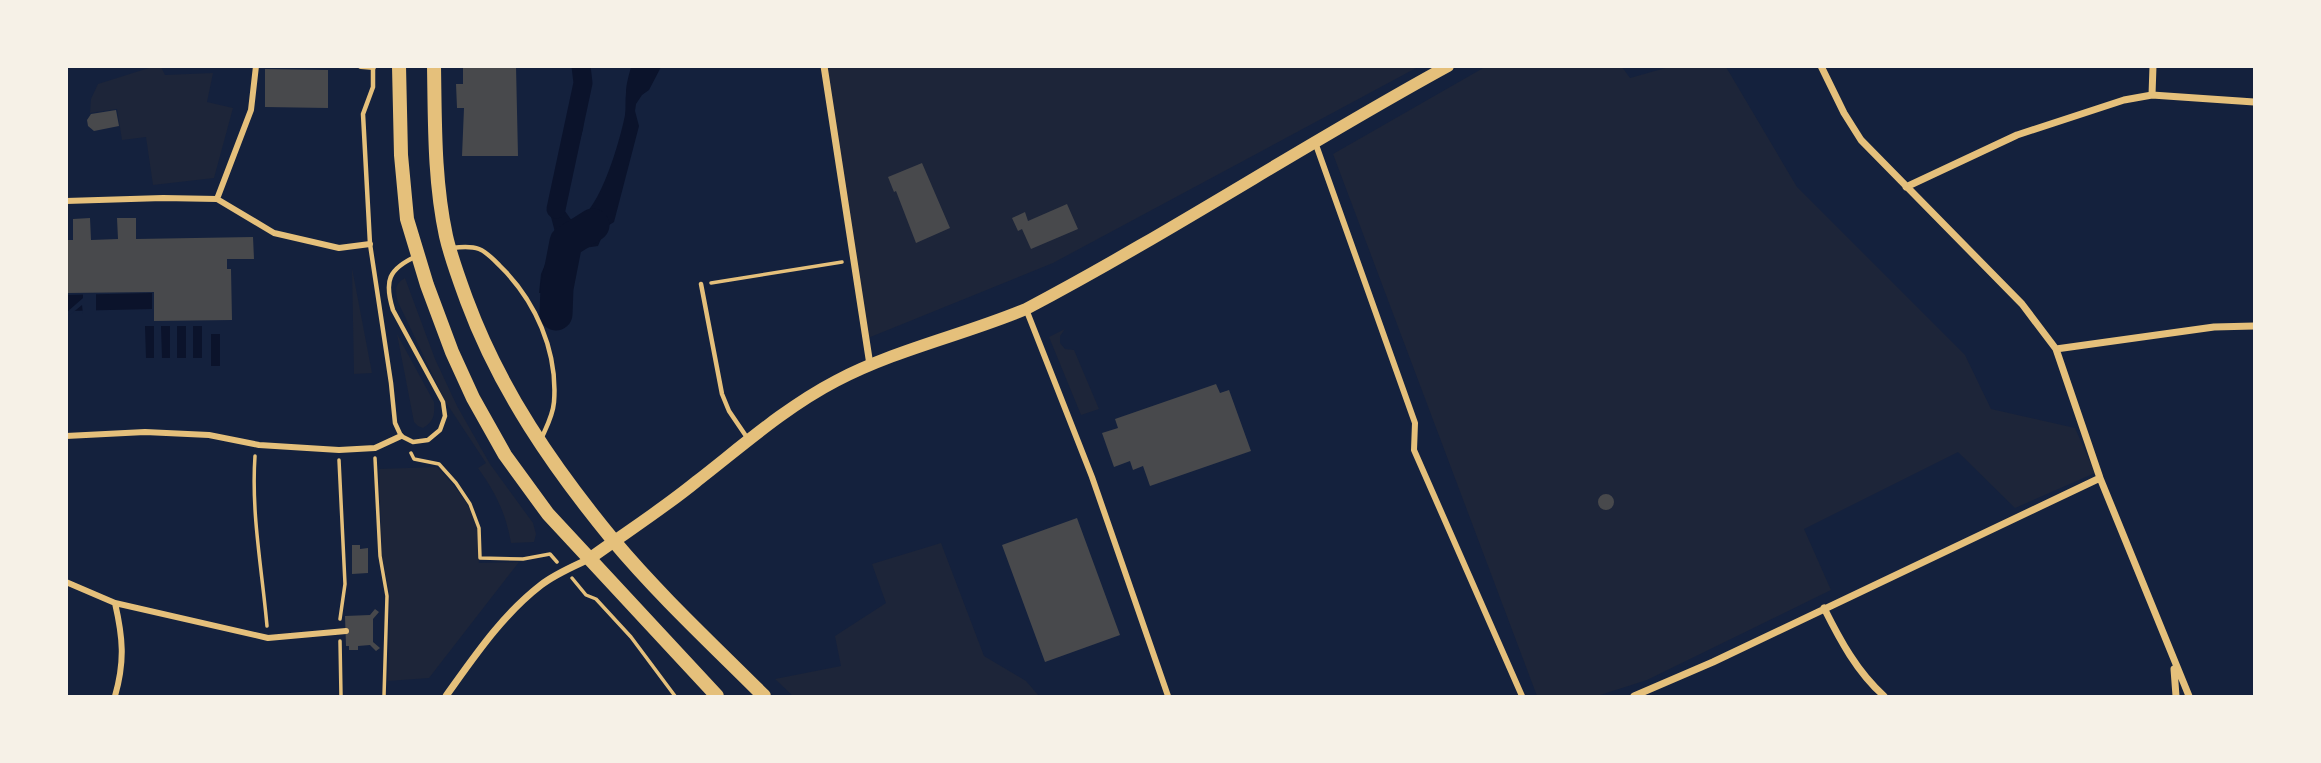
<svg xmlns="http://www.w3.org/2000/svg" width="2321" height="763" viewBox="0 0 2321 763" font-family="Inter,sans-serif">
<rect width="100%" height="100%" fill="#14213d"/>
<path fill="#1d2539" d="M 152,67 L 161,67 L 165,75 L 213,73 L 207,102 L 233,108 L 214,178 L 153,185 L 146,137 L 122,140 L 117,109 L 90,113 L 91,99 L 98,84 Z
M 825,67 L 1418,67 L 1053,263 L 868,338 L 855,245 Z
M 1485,67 L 1622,67 L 1630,78 L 1669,67 L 1726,67 L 1797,187 L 1965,355 L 1991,409 L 2075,428 L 2095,473 L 2015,508 L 1958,452 L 1804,529 L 1831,590 L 1647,680 L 1597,696 L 1537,696 L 1333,154 Z
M 352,268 L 372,373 L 354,374 Z
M 405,278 L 435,359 L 457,406 L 490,464 L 533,523 L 536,534 L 534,542 L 511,543 C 506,514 496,493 478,468 L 486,463 L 445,401 L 398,302 C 395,291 394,284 405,278 Z
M 1065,329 L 1060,336 L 1060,343 L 1065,349 L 1074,350 L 1099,409 L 1081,415 L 1049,337 Z
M 397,334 L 434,402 C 435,415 434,421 423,428 L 418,426 L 414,422 Z
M 437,467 C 453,484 472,505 477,528 C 480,539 478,552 479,563 L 519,562 L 429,678 L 388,681 L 390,595 L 382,558 L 379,469 Z
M 941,543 L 984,656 L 1026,681 L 1039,696 L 793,696 L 775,679 L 841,666 L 835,636 L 886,603 L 872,564 Z"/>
<path fill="#0b132b" d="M 578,67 L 588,67 L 589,85 L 586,102 L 575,99 L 580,82 Z
M 631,67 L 661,67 L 649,90 L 642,95 L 636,104 L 635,111 L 639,126 L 614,222 L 606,227 L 598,246 L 577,249 L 573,257 L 551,249 L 555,232 L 551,217 L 552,203 L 558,184 L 567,187 L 565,211 L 572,221 C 598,221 621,137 625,115 C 626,108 625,100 626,93 C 626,84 629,75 631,67 Z
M 574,109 L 584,112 L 583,129 L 570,175 L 560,172 L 572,129 Z
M 547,260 L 567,269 L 563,291 L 539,293 L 541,274 Z
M 152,293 L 152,309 L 67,311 L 66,295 Z
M 145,326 L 154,326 L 154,358 L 146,358 Z
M 161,326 L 170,326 L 170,358 L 162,358 Z
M 177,326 L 186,326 L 186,358 L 177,358 Z
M 193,326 L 202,326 L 202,358 L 193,358 Z
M 211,334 L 220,334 L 220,366 L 211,366 Z"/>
<path fill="#14213d" d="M 83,293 L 96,293 L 96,314 L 83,314 L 82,305 L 71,314 L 66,315 L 67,312 L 83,298 Z"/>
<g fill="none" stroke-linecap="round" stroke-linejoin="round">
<path stroke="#0b132b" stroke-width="19" d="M 556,209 L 583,83 L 581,66"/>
<path stroke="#0b132b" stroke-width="33" d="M 556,314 L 557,288 L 566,242 L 593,225"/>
</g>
<path fill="#48494c" d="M 463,66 L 516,66 L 518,156 L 462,156 L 464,108 L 457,108 L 456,84 L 463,84 Z
M 265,69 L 328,70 L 328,108 L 265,107 Z
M 116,110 L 119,126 L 94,131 L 88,126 L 87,120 L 91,114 Z
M 922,163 L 950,228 L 916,243 L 896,191 L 894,192 L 888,177 Z
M 1067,204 L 1078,229 L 1031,249 L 1022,229 L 1018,231 L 1012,218 L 1025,212 L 1028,221 Z
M 90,218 L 91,240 L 118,239 L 117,218 L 136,218 L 136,239 L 253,237 L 254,259 L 227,259 L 227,269 L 231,269 L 232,320 L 154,321 L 154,292 L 66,293 L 66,240 L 73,240 L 73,219 Z
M 1216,384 L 1220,393 L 1229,390 L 1251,451 L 1150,486 L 1143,466 L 1133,470 L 1130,461 L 1114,467 L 1102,433 L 1118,428 L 1115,419 Z
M1598 502a8 8 0 1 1 16 0a8 8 0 1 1-16 0Z
M 1077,518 L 1120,635 L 1045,662 L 1002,545 Z
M 352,545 L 360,545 L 360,549 L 368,548 L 368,573 L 352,574 Z
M 375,609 L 379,612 L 373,619 L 373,642 L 380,648 L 376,651 L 370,645 L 358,646 L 358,650 L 349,650 L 349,646 L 346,646 L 345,616 L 370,615 Z"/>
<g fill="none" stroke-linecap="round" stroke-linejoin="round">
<path stroke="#e5c07b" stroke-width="3.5" d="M 711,283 L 842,262
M 411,453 L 414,459 L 439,464 L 456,483 L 470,504 L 479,528 L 480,558 L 523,559 L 550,554 L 557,562
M 255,456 C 251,513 262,569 267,626
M 375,458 L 380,556 L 387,596 L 384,696
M 339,460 L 345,584 L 340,619
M 572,578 L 586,595 L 596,599 L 631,637 L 675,696
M 340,641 L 341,696"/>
<path stroke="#e5c07b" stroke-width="4.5" d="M 373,67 L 373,87 L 363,114 L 370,244 L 391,383 L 395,423 L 401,436 L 413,442 L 428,440 L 440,430 L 445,416 L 443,402 L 393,310 C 384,281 388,269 417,256
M 452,248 C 460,247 471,246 479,249 C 487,252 494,260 500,266 C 535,300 558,351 554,402 C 553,415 547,426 542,437
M 701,284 L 722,394 L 729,411 L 748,439"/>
<path stroke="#e5c07b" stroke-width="6" d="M 361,66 L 373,67
M 1315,142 L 1415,423 L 1414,450 L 1522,696
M 217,199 L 251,110 L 256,66
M 66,201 L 163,198 L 217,199 L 274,233 L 339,248 L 370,244
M 1026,309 L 1092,477 L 1168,696
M 66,436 L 145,432 L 209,435 L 259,445 L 339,450 L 375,448 L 401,436
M 66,582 L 115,603 L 268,638 L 346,631
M 115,603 C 123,638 125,661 115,696"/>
<path stroke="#e5c07b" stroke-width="7" d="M 824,66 L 870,365
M 1821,66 L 1844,113 L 1861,140 L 2022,304 L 2056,349 L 2100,478 L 2189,696
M 2152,95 L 2153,66
M 1906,187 L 2017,135 L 2124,100 L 2152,95 L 2254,102
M 2056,349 L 2214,327 L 2254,326
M 1824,608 C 1840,640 1857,672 1884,696
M 2174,669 L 2176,696
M 446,696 C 474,657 502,615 541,585 C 555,574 572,567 589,559
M 1634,696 L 1713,662 L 2100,478"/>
<path stroke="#e5c07b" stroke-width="12" d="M 589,559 C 625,533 663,509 697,481 C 742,446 786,407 836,381 C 897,349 964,335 1026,309 C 1170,233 1305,144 1448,66"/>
<path stroke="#e5c07b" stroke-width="14" d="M 399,66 L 401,155 L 407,219 L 427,285 L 452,352 L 473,398 L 505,455 L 548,514 L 717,696
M 434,66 C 435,123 434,180 446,236 C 451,258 459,279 467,301 C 500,390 553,467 613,540 C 659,595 713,645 764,696"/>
</g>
<rect width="2321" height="763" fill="none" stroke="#f6f1e7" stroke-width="136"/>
</svg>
